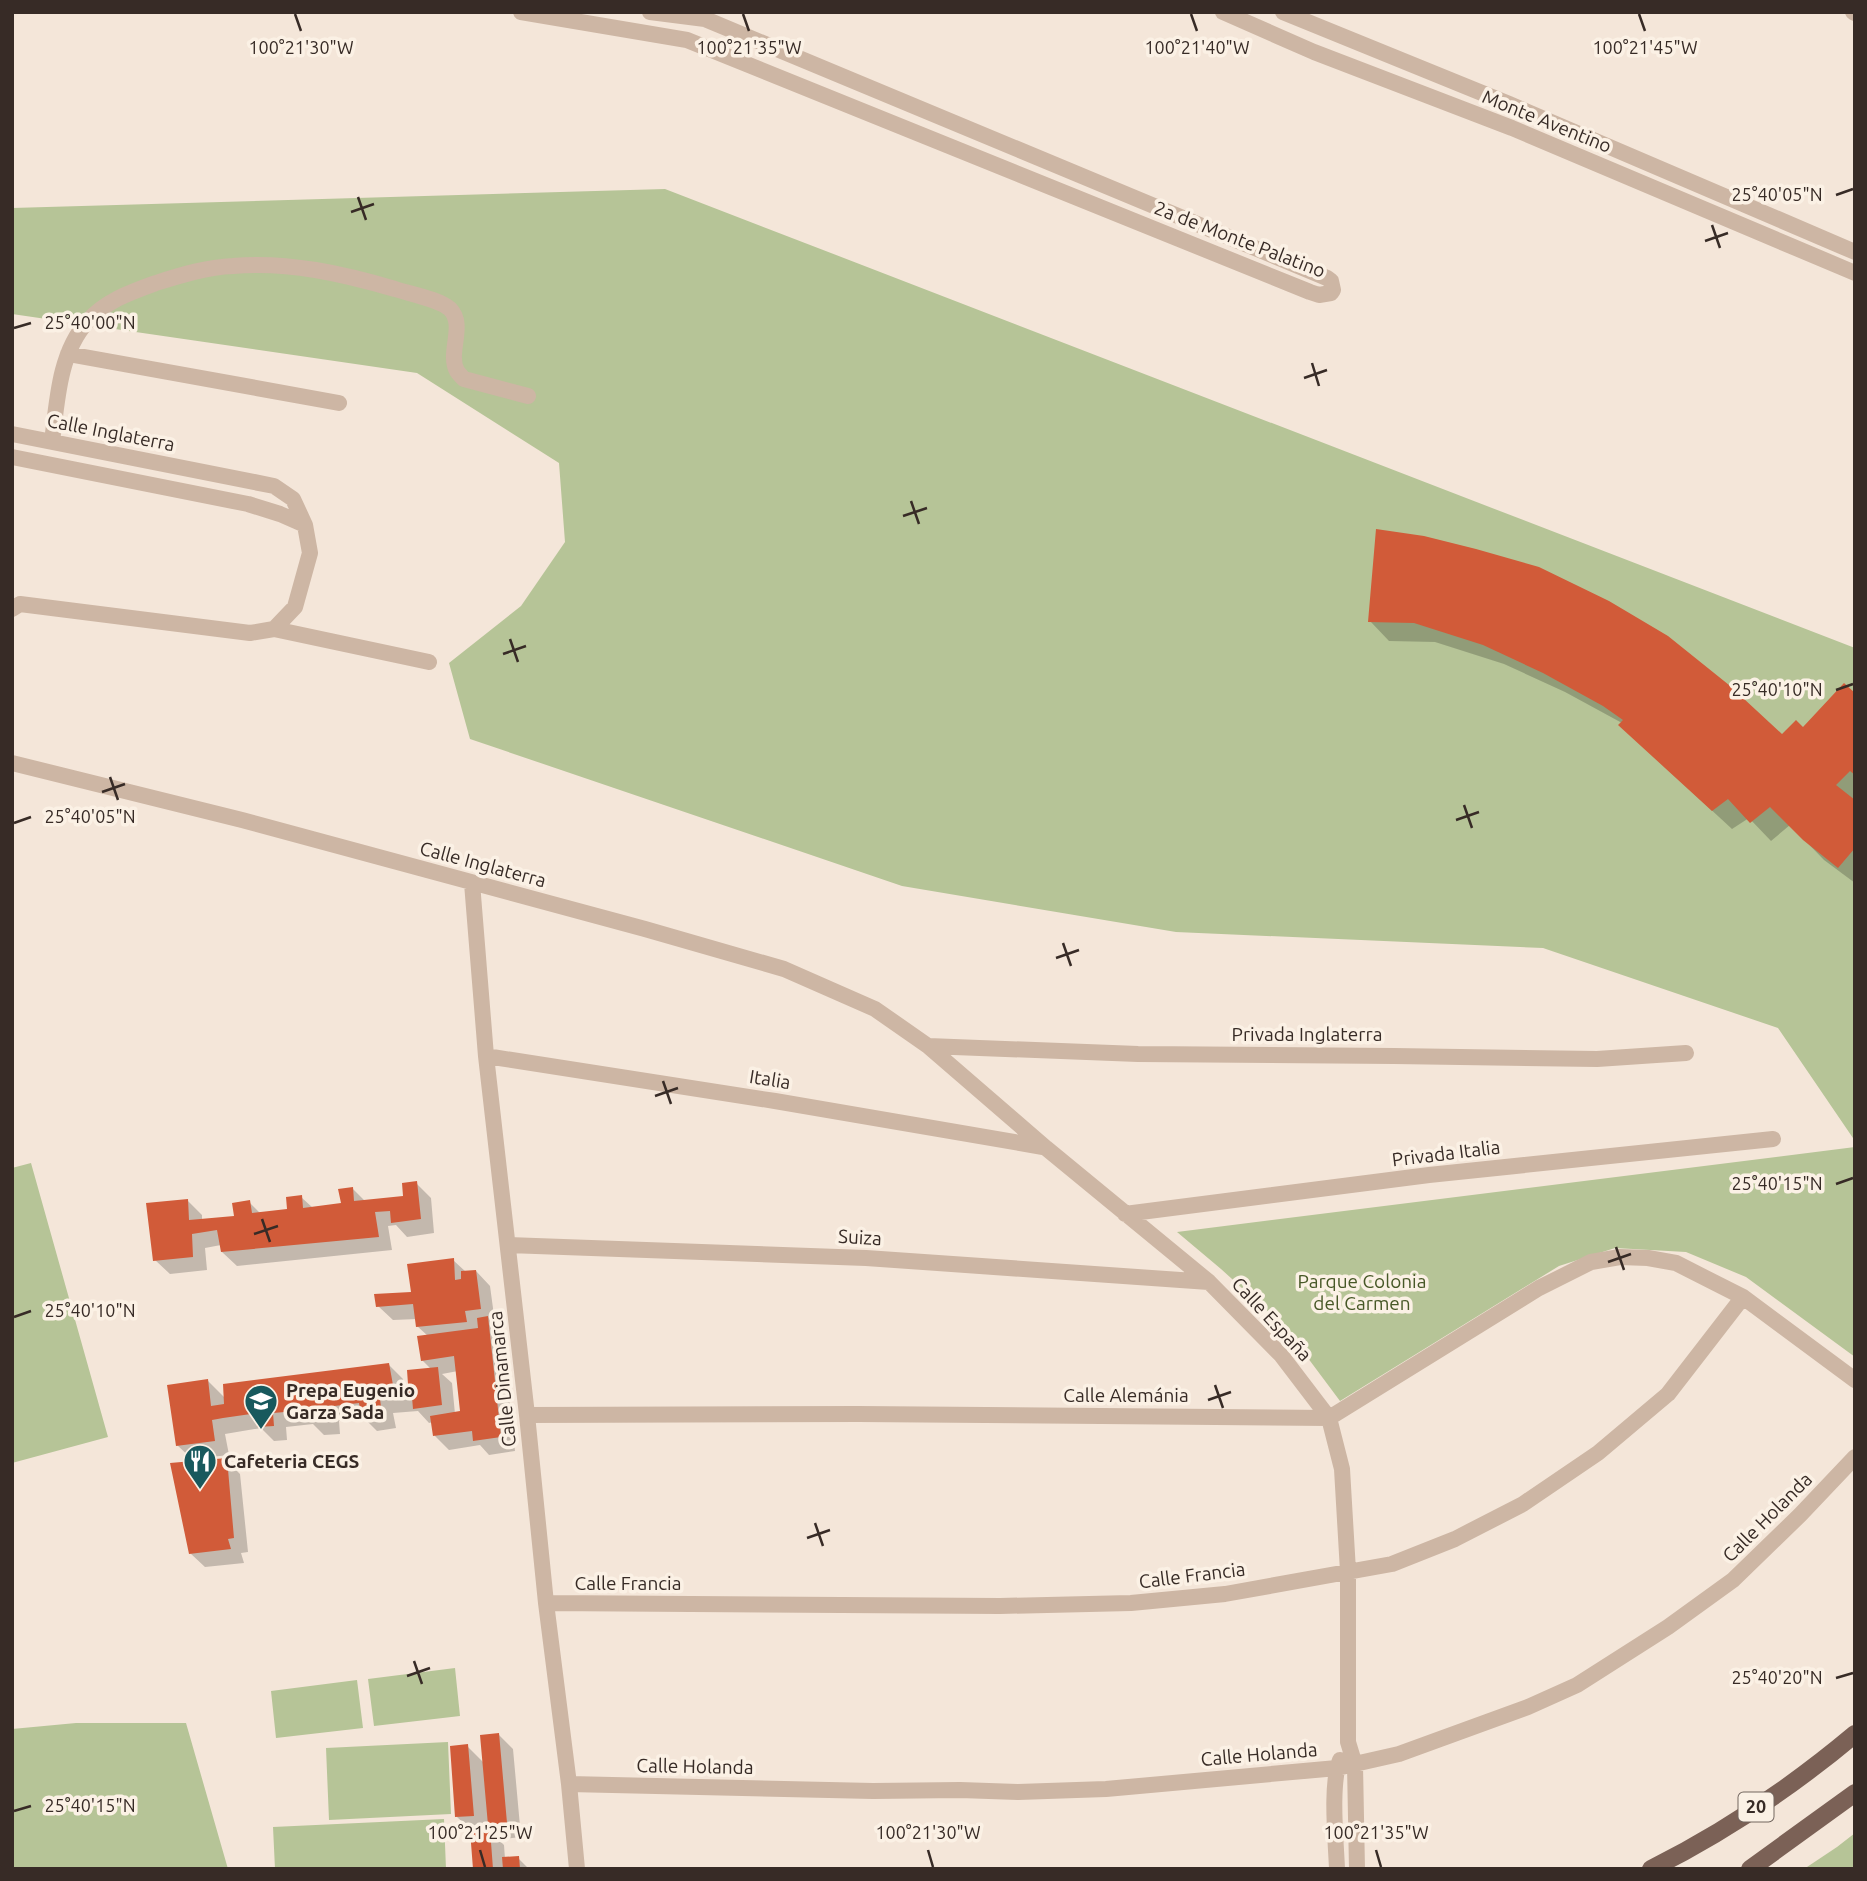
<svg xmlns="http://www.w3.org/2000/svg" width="1867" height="1881" viewBox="0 0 1867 1881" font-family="Ubuntu,sans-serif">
<rect width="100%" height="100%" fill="#f4e6d9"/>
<path fill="#b6c497" d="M 665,189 L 1855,648 L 1855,1141 L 1778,1028 L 1543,948 L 1176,932 L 902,886 L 470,739 L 449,663 L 521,606 L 565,542 L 559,463 L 417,373 L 12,314 L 12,208 Z
M 1855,1147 L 1855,1357 L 1746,1277 L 1686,1252 L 1615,1248 L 1559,1266 L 1340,1401 L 1284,1326 L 1221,1269 L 1177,1232 Z
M 31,1163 L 108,1437 L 12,1463 L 12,1168 Z
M 455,1668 L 460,1716 L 374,1726 L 368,1679 Z
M 357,1680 L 363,1728 L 276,1738 L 271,1691 Z
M 76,1723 L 186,1723 L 228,1869 L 12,1869 L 12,1729 Z
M 448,1742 L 451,1814 L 329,1820 L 326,1748 Z
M 444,1819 L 446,1869 L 275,1869 L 273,1827 Z
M 1855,1833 L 1855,1869 L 1804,1869 L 1837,1847 Z"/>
<path fill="#0003" fill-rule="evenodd" d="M 1378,531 L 1782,737 L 1803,729 L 1855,696 L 1855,883 L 1824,860 L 1790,825 L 1771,841 L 1749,818 L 1732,829 L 1640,744 L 1622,723 L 1565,692 L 1504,664 L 1435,642 L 1389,641 L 1370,621 Z
M 416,1183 L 431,1198 L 434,1233 L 407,1237 L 396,1225 L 388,1226 L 392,1250 L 237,1266 L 222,1252 L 221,1245 L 205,1248 L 207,1270 L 170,1274 L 155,1260 L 187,1200 L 202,1215 L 202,1220 L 236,1217 L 249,1202 L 261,1214 L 289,1210 L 301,1197 L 313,1208 L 343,1204 L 352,1188 L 366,1202 L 405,1198 Z
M 453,1260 L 466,1272 L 476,1271 L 490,1286 L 495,1323 L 492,1323 L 502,1333 L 515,1451 L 489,1455 L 480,1445 L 449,1450 L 435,1436 L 433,1422 L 429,1423 L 418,1411 L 393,1413 L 396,1428 L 377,1431 L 364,1418 L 339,1421 L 340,1434 L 324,1435 L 313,1424 L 286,1427 L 287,1440 L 274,1441 L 261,1428 L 225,1434 L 229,1455 L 192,1459 L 177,1445 L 208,1381 L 225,1398 L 388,1364 L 403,1379 L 404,1386 L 410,1385 L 431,1369 L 422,1360 L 428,1336 L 417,1326 L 417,1319 L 393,1320 L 378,1306 L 413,1293 ZM 458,1371 L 462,1413 L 455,1414 L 452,1383 L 442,1374 Z
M 226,1460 L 240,1474 L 248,1552 L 241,1553 L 244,1563 L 205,1567 L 190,1553 Z
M 499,1735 L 513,1749 L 521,1837 L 504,1839 L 487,1821 L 487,1831 L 489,1830 L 504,1845 L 505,1859 L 518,1858 L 529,1869 L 475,1869 L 472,1831 L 457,1817 L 467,1746 L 484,1763 Z"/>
<path fill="#d15b39" d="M 1376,529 L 1424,536 L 1476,549 L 1539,567 L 1609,601 L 1668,636 L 1729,685 L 1782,734 L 1796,720 L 1803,727 L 1844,683 L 1855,693 L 1855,775 L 1850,771 L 1836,785 L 1855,800 L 1855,848 L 1838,868 L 1803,840 L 1770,807 L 1750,823 L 1728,799 L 1712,811 L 1618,725 L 1623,720 L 1603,706 L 1543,673 L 1483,645 L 1414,623 L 1368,622 Z
M 417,1181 L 421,1219 L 391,1223 L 390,1211 L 375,1212 L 379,1237 L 221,1252 L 217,1230 L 192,1234 L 193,1257 L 153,1261 L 146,1203 L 188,1199 L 189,1220 L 234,1216 L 232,1203 L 250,1200 L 252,1213 L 287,1209 L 286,1197 L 302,1195 L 303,1208 L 341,1203 L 338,1189 L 353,1187 L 354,1201 L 403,1196 L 402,1183 Z
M 454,1258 L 455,1280 L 461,1279 L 461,1271 L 476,1270 L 481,1309 L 465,1311 L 467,1322 L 416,1327 L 413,1304 L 376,1307 L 374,1294 L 411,1292 L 407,1264 Z
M 488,1316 L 501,1437 L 473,1441 L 472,1431 L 433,1436 L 430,1416 L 460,1411 L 454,1356 L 421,1361 L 417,1336 L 478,1328 L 477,1318 Z
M 389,1363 L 393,1385 L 408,1384 L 407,1370 L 438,1367 L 442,1405 L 413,1409 L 412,1397 L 380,1399 L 382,1414 L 361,1418 L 359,1403 L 326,1407 L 326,1420 L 308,1422 L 308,1410 L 273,1413 L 274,1426 L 257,1427 L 257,1413 L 223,1418 L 212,1420 L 215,1441 L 176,1446 L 167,1385 L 208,1379 L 211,1406 L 224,1404 L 223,1384 Z
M 227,1458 L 234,1538 L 228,1539 L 231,1549 L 189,1554 L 170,1463 Z
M 499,1733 L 507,1823 L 488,1825 L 480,1735 Z
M 468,1744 L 474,1816 L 455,1817 L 450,1746 Z
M 490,1829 L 493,1869 L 473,1869 L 470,1830 Z
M 519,1856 L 520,1869 L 503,1869 L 502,1857 Z"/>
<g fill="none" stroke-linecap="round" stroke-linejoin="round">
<path stroke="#cdb6a4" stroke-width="16" d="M 521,12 L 687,40 L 1310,292 L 1319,295 L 1331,293 L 1333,290 L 1331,281 L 1327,278 L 705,19 L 650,12
M 1223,12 L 1314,52 L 1512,128 L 1855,273
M 1283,12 L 1509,104 L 1855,252
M 1853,12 L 1855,13
M 68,354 L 339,403
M 12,434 L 274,486 L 293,499 L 305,525
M 52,442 C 57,402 59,353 87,322 C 105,301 131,292 156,283 C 181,275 207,267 233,266 C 288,261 344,274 395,289 C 410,294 439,299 450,309 C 466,325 447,353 457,371 C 459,374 461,376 464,379 L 528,396
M 12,457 L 248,504 L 280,514 L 305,525 L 310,553 L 295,607 L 274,629 L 250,633 L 20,604 L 12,609
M 274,629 L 429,662
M 12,763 L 242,820 L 645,929 L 784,969 L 875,1009 L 928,1046 L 1046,1148 L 1209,1282 L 1281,1355 L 1329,1418 L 1342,1469 L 1348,1571 L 1348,1742 L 1355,1765 L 1357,1869
M 472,883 L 486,1056 L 527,1415 L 546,1603 L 569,1784 L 577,1869
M 928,1046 L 1138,1054 L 1394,1056 L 1597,1059 L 1686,1053
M 486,1056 L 775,1101 L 1043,1147
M 1125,1214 L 1429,1175 L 1773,1139
M 508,1245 L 866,1258 L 1209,1282
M 527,1415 L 858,1414 L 1329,1418 L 1539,1288 L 1591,1262 L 1620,1257 L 1648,1258 L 1676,1263 L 1743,1297 L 1855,1380
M 546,1603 L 1000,1606 L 1131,1603 L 1225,1594 L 1392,1564 L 1455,1539 L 1523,1504 L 1598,1453 L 1668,1394 L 1743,1297
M 569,1784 L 873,1791 L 960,1790 L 1018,1792 L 1106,1789 L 1337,1768 L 1399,1754 L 1528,1707 L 1577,1685 L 1668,1627 L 1733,1580 L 1800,1515 L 1855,1457
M 1337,1869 C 1336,1842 1330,1784 1340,1760"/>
<path stroke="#7b6156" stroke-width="18" d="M 1651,1869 C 1723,1833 1793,1786 1855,1734
M 1750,1869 L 1855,1793"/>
</g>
<path fill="none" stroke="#372b26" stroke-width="2.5" d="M 295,14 L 301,31M 743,14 L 749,31M 1191,14 L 1197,31M 1639,14 L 1645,31M 1836,195 L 1853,189M 358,197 L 366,220M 351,212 L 374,204M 1712,225 L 1720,248M 1705,241 L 1728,233M 14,328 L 31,323M 1312,363 L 1319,386M 1304,378 L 1327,370M 911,501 L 919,524M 903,516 L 927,508M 510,639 L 518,662M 503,654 L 526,646M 1836,690 L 1853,684M 110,777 L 118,800M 102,792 L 125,784M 1464,805 L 1472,828M 1456,820 L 1479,812M 14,823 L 31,817M 1063,943 L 1071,966M 1056,958 L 1079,950M 663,1081 L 671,1104M 655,1096 L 678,1088M 1836,1184 L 1853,1178M 262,1219 L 270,1242M 254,1234 L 278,1226M 1616,1247 L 1624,1270M 1608,1262 L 1631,1254M 14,1317 L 31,1311M 1215,1385 L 1223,1408M 1208,1400 L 1231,1392M 815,1523 L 823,1546M 807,1538 L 830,1530M 414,1661 L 422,1684M 407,1676 L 430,1668M 1836,1678 L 1853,1673M 14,1811 L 31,1806M 480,1850 L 485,1867M 928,1850 L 933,1867M 1376,1850 L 1381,1867"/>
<defs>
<symbol id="university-pin" viewBox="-11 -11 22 30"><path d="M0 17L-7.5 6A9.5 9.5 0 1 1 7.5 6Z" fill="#18595d" stroke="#fbf1e5"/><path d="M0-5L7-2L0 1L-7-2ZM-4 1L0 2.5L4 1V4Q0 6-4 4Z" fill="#fff"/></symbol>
<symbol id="restaurant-pin" viewBox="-11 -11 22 30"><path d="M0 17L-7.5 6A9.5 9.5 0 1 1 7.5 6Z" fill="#18595d" stroke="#fbf1e5"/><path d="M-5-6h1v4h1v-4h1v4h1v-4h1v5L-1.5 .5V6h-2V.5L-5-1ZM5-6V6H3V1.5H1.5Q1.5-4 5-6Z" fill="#fff"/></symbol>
</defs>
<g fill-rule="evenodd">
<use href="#university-pin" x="242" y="1382" width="38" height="52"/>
<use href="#restaurant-pin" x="181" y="1442" width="38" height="52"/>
</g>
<g text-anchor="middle" stroke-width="7" stroke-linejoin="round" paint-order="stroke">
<rect fill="#fbf1e5" stroke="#72665f" stroke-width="2" x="1738.5" y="1792.5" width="35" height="29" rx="5"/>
<g font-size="18" font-weight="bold" fill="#372b26">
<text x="1756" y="1813">20</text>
</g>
<g font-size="19" fill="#372b26" stroke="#fbf1e5">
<text transform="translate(1547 121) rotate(22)" y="7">Monte Aventino</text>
<text transform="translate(1240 239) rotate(21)" y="7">2a de Monte Palatino</text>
<text transform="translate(111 432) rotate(11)" y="7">Calle Inglaterra</text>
<text transform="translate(483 864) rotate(15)" y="7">Calle Inglaterra</text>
<text x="1307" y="1041">Privada Inglaterra</text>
<text transform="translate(770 1079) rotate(9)" y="7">Italia</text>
<text transform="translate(1446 1153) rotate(-7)" y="7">Privada Italia</text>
<text transform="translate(860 1237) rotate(3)" y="7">Suiza</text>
<text transform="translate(1272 1319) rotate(47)" y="7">Calle España</text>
<text transform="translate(502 1379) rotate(-96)" y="7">Calle Dinamarca</text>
<text x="1126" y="1402">Calle Alemánia</text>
<text transform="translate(1767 1517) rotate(-45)" y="7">Calle Holanda</text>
<text transform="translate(1192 1575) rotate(-7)" y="7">Calle Francia</text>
<text x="628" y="1590">Calle Francia</text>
<text transform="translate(1259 1754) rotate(-5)" y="7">Calle Holanda</text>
<text transform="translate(695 1766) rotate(1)" y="7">Calle Holanda</text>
</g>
<g font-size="19" fill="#475827" stroke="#fbf1e5">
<text x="1362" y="1288">Parque Colonia<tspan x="1362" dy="22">del Carmen</tspan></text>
</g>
<g font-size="19" font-weight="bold" fill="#372b26" stroke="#fbf1e5" text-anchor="start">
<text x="286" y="1397">Prepa Eugenio<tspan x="286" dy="22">Garza Sada</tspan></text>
<text x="224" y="1468">Cafeteria CEGS</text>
</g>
</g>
<g font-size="18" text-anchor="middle" fill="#372b26" stroke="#fbf1e5" stroke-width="7" stroke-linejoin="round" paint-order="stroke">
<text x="1645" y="54">100°21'45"W</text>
<text x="301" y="54">100°21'30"W</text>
<text x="749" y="54">100°21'35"W</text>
<text x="1197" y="54">100°21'40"W</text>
<text x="1777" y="201">25°40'05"N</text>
<text x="90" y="329">25°40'00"N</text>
<text x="1777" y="696">25°40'10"N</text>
<text x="90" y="823">25°40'05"N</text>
<text x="1777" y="1190">25°40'15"N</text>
<text x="90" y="1317">25°40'10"N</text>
<text x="1777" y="1684">25°40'20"N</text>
<text x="90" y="1812">25°40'15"N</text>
<text x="480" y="1839">100°21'25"W</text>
<text x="928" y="1839">100°21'30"W</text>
<text x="1376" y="1839">100°21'35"W</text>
</g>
<rect width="1867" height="1881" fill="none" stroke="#372b26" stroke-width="28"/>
</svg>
